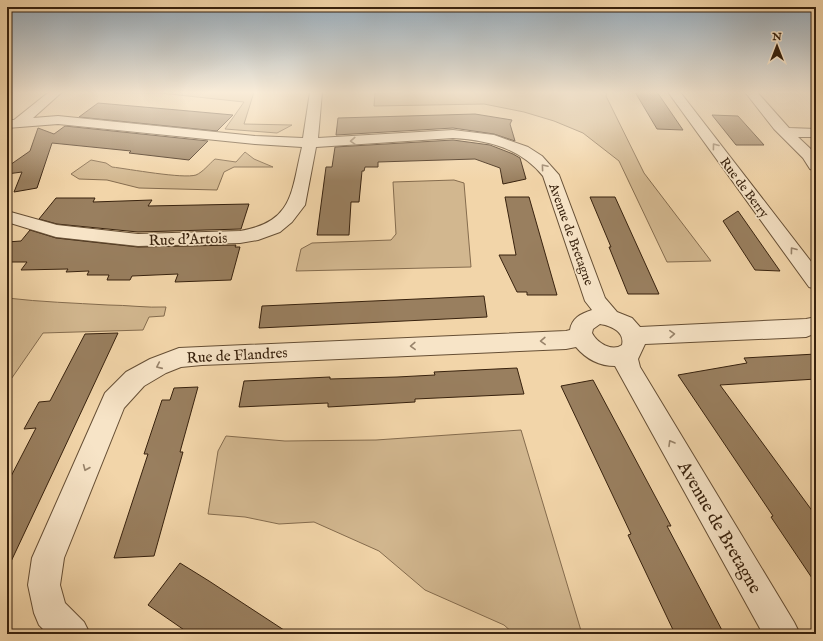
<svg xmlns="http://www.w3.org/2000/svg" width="823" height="641" viewBox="0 0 823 641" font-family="'IM FELL English',serif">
<rect width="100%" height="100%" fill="#f2d5a9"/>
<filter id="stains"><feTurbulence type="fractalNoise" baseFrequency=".005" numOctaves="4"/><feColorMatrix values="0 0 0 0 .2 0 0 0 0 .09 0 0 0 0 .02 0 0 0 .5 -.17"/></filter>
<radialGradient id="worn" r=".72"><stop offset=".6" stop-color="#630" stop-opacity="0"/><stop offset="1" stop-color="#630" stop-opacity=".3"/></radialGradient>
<path fill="#d2b78f" stroke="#856c4e" d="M 115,92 L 254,92 L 244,124 L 292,125 L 277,133 L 225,129 L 244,102 L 160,93 L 114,93 Z
M 462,92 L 607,92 L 606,96 L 644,173 L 711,261 L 667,262 L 619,161 L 583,133 L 554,121 L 524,112 L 484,104 L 374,106 L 375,93 Z
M 245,152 L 254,159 L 273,167 L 234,167 L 224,172 L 217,190 L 139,188 L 107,180 L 79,179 L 71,174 L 91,160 L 106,163 L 112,167 C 129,169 183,179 196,175 C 203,172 209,164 215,159 L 236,162 Z
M 454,180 L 464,183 L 471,267 L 296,271 L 301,249 L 312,243 L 391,240 L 396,234 L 393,182 Z
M 7,298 C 41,302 74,303 108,305 C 128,305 146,308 166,307 L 164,316 L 149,317 L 143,330 L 43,333 L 7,385 Z
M 521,430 L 582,634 L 514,634 L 504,625 L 425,590 L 379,551 L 314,522 L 279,524 L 245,517 L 208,514 L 218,451 L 226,436 L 285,441 L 376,440 Z"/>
<path fill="#997f5f" stroke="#38220e" d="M 635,92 L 657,92 L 683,130 L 657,129 Z
M 98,103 L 189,111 L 233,115 L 217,131 L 79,117 Z
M 475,114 L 512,120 L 510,124 L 515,141 L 494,134 L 453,128 L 336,135 L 338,118 Z
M 712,115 L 738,116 L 764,145 L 736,145 Z
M 65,126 L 208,141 L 189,160 L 129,153 L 131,151 L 52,143 L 37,188 L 14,192 L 22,172 L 7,174 L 7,167 L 30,151 L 38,128 L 54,134 Z
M 453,140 L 490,145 L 513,154 L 520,158 L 526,179 L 503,184 L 500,168 L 475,159 L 378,162 L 378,167 L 365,167 L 364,171 L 362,171 L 359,202 L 351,202 L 349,235 L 317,235 L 326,167 L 332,167 L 335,147 Z
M 505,197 L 529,197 L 557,295 L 527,295 L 527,292 L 517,292 L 499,255 L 516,255 Z
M 590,197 L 615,197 L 659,294 L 628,294 L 609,247 L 611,247 Z
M 56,198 L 95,198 L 93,202 L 152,200 L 148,206 L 249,204 L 241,229 L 138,232 L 57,224 L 39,219 Z
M 738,211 L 780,271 L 755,270 L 723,221 Z
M 30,230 L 56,238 L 138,247 L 236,245 L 235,247 L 240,247 L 231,280 L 175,282 L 178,274 L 132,276 L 130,280 L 107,280 L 109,275 L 87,275 L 89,271 L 66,272 L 68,269 L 21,270 L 27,262 L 7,262 L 7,242 L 21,241 Z
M 484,296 L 487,317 L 259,328 L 262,306 Z
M 118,333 L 55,468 L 7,570 L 7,484 L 36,428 L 24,429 L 39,402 L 50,401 L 85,334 Z
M 816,354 L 816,379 L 720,385 L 816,516 L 816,584 L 771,517 L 773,516 L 678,375 L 747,363 L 744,358 Z
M 517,368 L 524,394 L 415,399 L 415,402 L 328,407 L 328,403 L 239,407 L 244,381 L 330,377 L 330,379 L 397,377 L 435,375 L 434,372 Z
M 593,380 L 671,526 L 667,526 L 724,634 L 675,634 L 628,535 L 631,534 L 561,386 Z
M 198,387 L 180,452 L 183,452 L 154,556 L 114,558 L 148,454 L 144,454 L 162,400 L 170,400 L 174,388 Z
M 180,563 L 209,581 L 290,634 L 190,634 L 148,605 Z"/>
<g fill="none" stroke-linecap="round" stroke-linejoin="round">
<defs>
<path id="street" d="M 49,92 L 62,92 L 33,118 L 58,116 L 255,136 L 303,138 L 310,92 L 322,92 L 318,138 L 453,130 L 494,135 L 528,147 L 542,156 L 559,175 L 605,298 L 617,312 L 632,318 L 640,327 L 806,319 L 816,317 L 816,333 L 806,337 L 645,344 L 638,359 L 640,367 L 794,622 L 800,634 L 763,634 L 615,366 C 600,366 586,359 576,347 L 566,349 L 202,365 L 181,367 L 166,373 L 144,386 L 124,408 L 64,558 L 60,585 L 65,603 L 84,622 L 90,634 L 48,634 L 39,625 L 34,613 L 28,585 L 32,558 L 105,393 L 126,372 L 150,359 L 179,348 L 566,331 L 570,330 C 572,318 580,314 592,310 L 585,301 L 543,176 C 520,148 488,140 453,138 L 316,147 L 305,205 L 292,222 L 280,232 L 258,240 L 240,243 L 138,246 L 56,237 L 7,222 L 7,211 L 57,225 L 138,234 L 240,231 C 294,222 291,192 302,147 L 255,144 L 58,124 L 7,128 L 7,120 L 14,120 ZM 600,324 C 612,326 625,332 622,345 C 612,352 597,343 592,333 L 593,329 Z
M 668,92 L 680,92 L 816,268 L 816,289 L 809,287 Z
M 745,92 L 757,92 L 789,128 L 816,129 L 816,137 L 798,137 L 816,154 L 816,171 L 810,169 L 803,158 L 774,129 Z"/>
</defs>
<use href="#street" stroke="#664f35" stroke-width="2"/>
<use href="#street" fill="#f7e4c7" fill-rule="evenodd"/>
</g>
<defs><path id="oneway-chevron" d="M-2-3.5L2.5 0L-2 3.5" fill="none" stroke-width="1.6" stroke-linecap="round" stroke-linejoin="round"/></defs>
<g stroke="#98836a">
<use href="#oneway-chevron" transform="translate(353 141) rotate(177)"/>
<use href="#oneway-chevron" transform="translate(715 146) rotate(-127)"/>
<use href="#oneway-chevron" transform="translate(544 167) rotate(-130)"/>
<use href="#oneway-chevron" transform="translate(793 250) rotate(-127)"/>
<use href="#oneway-chevron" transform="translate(672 334) rotate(-3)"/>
<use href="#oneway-chevron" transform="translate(543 341) rotate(178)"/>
<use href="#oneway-chevron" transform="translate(413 346) rotate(178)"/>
<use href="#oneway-chevron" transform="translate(159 366) rotate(156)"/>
<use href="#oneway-chevron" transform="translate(671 443) rotate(-120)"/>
<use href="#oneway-chevron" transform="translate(86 468) rotate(113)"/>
</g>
<linearGradient id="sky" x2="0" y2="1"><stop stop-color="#93a9ba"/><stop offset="0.51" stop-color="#f9ecd8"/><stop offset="1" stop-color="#f9ecd8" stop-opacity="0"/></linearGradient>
<rect width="823" height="181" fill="url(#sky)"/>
<g text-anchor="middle" stroke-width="3.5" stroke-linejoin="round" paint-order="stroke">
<g font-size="13" fill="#38220e" stroke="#f7e4c7">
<text transform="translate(745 187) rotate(53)" y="5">Rue de Berry</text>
<text transform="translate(572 234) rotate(70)" y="5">Avenue de Bretagne</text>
</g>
<g font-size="15" fill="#38220e" stroke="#f7e4c7">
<text transform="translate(188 239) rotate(-2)" y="5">Rue d'Artois</text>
<text transform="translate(237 355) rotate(-3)" y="5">Rue de Flandres</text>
</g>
<g font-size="18" fill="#38220e" stroke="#f7e4c7">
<text transform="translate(720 527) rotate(60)" y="6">Avenue de Bretagne</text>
</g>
</g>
<rect width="823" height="641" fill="none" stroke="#f2d5a9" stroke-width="24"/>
<rect x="8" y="8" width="807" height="625" fill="none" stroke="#38220e" stroke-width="2"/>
<rect x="12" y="12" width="799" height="617" fill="none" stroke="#38220e"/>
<g transform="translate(777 46)" stroke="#f7e4c7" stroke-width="3" paint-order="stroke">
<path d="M0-3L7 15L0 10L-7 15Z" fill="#38220e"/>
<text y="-6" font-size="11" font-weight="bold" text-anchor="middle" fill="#38220e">N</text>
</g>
<rect width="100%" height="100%" filter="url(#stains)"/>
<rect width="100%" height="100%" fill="url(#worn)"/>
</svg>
